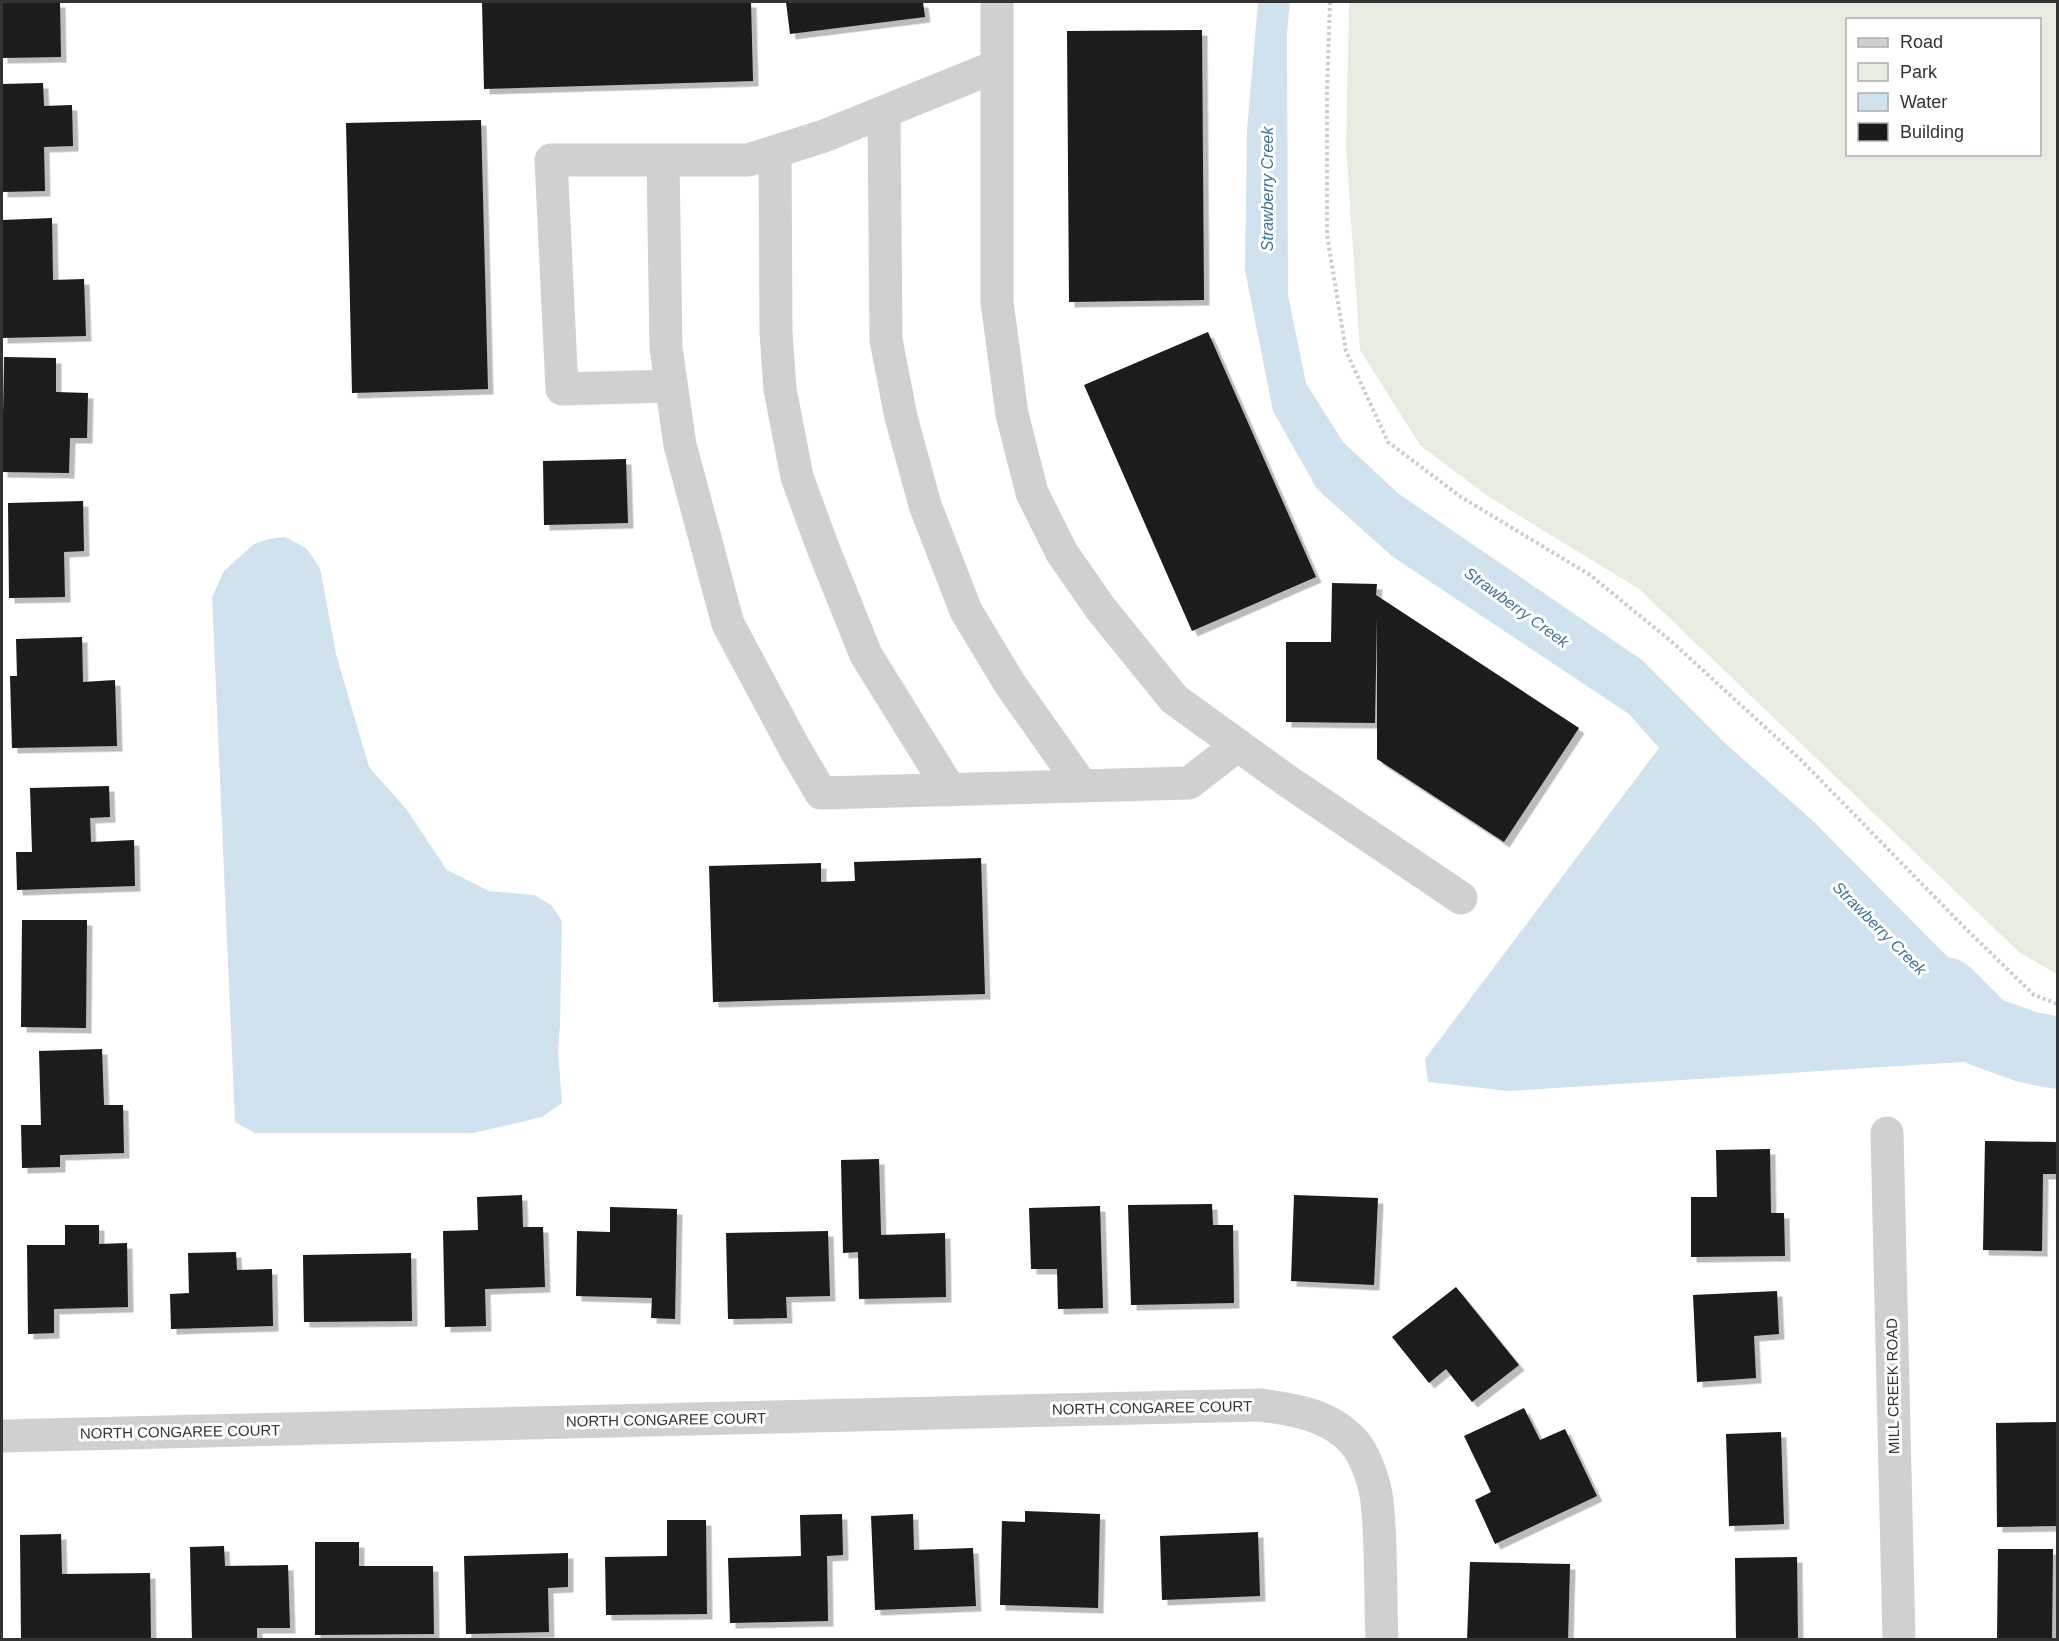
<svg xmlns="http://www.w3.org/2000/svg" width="2059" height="1641" viewBox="0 0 2059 1641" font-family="Helvetica,sans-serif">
<defs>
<filter id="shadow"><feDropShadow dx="5.5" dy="5.5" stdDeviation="0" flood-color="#0004"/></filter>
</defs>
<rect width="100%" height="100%" fill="#fff"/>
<path fill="#e6ecdf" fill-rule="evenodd" d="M 1349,2 L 2057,2 L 2057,974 L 2019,952 L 1639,589 L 1489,497 L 1420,445 L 1360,350 L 1346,146 ZM 1848,20 L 2040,20 L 2040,154 L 1848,154 Z"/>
<path fill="#cfe2ee" d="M 1258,2 L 1290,2 L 1287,34 L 1288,295 L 1306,383 L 1343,442 L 1399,494 L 1642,660 L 1726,744 L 1812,820 L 2014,1024 L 2027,1047 L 1977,1061 L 1509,1091 L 1428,1082 L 1425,1059 L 1659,748 L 1629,714 L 1393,557 L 1317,489 L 1273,411 L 1245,270 L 1247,131 Z
M 285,537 L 306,548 L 320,568 L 336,654 L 369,767 L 407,810 L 447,870 L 489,891 L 534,895 L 551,905 L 562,921 L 560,1025 L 558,1050 L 562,1103 L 542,1117 L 473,1133 L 255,1133 L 235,1122 L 212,597 L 224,571 L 254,544 L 269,539 Z"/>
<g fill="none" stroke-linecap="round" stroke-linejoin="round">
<path stroke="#cfe2ee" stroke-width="72" d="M 1945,993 L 1983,1031 L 2027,1047 L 2058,1053"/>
</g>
<path fill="#1a1a1a" filter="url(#shadow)" d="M 2,2 L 60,2 L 61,57 L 2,58 Z
M 482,2 L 751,2 L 753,81 L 484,89 Z
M 786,2 L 923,2 L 925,17 L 790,34 Z
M 1202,30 L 1204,300 L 1069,302 L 1067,31 Z
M 43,83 L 44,106 L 72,105 L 73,146 L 44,147 L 45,191 L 2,192 L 2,84 Z
M 481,120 L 488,389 L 352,393 L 346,123 Z
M 52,218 L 53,280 L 84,279 L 86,336 L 2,338 L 2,220 Z
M 1208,332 L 1316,577 L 1192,631 L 1084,385 Z
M 4,357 L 56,358 L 56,392 L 88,393 L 87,438 L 70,438 L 69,473 L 2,472 Z
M 626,459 L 628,523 L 544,525 L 543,461 Z
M 83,501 L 84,551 L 64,552 L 65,597 L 9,598 L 8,503 Z
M 1332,583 L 1377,584 L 1376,595 L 1579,728 L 1504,842 L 1377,759 L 1377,616 L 1375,723 L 1286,722 L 1286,642 L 1331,642 Z
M 82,637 L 83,682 L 115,680 L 117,746 L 12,748 L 10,676 L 17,676 L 16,639 Z
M 109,786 L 110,817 L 90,818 L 91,842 L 134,840 L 135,886 L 17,890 L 16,852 L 32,852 L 30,788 Z
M 981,858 L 985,994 L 713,1002 L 709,866 L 821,863 L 821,882 L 855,881 L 854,862 Z
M 22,920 L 87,920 L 86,1028 L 21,1027 Z
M 102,1049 L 104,1105 L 123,1105 L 124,1153 L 60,1155 L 60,1167 L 22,1168 L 21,1125 L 41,1125 L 39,1051 Z
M 1985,1141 L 2058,1142 L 2058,1174 L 2043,1174 L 2042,1251 L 1983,1250 Z
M 1770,1149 L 1771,1213 L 1784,1213 L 1785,1256 L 1691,1257 L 1691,1197 L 1717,1197 L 1716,1150 Z
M 879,1159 L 881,1235 L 945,1233 L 946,1297 L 859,1299 L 858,1252 L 843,1253 L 841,1160 Z
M 522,1195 L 523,1227 L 543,1227 L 545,1287 L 485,1289 L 486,1326 L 445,1327 L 443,1231 L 478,1230 L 477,1197 Z
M 1294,1195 L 1378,1198 L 1374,1285 L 1291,1281 Z
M 1212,1204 L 1213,1225 L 1233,1225 L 1234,1303 L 1131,1305 L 1128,1205 Z
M 1100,1206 L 1103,1308 L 1058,1309 L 1057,1269 L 1031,1269 L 1029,1208 Z
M 610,1207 L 677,1209 L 675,1319 L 651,1318 L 652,1298 L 576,1296 L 577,1231 L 610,1232 Z
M 65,1225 L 99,1225 L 99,1244 L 127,1243 L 128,1307 L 54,1309 L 54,1333 L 28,1334 L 27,1245 L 65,1245 Z
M 828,1231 L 830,1296 L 786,1297 L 787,1318 L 728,1319 L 726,1233 Z
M 236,1252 L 237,1270 L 272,1269 L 273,1326 L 171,1329 L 170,1294 L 189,1293 L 188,1253 Z
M 411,1253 L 412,1321 L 304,1322 L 303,1255 Z
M 1456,1287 L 1519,1365 L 1472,1402 L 1446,1369 L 1429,1383 L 1392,1337 Z
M 1777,1291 L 1779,1334 L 1754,1336 L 1756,1378 L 1697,1382 L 1693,1295 Z
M 1524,1408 L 1540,1440 L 1565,1429 L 1597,1496 L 1495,1544 L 1475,1500 L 1491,1492 L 1464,1436 Z
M 2056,1422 L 2058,1526 L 1997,1527 L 1996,1423 Z
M 1781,1432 L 1784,1524 L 1729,1526 L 1726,1434 Z
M 1025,1511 L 1100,1514 L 1098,1608 L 1000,1605 L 1002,1521 L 1025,1522 Z
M 842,1514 L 843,1555 L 827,1556 L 828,1621 L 730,1623 L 728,1558 L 801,1556 L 800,1515 Z
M 913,1514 L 914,1550 L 973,1548 L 976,1606 L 875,1610 L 871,1516 Z
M 667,1520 L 706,1520 L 707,1614 L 606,1615 L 605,1557 L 667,1556 Z
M 1258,1532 L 1260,1596 L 1162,1600 L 1160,1536 Z
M 61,1534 L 62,1574 L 150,1573 L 151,1640 L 21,1640 L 20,1535 Z
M 315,1542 L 359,1542 L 359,1566 L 433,1566 L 434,1634 L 315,1635 Z
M 224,1546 L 225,1566 L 288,1565 L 290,1628 L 257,1628 L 257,1640 L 192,1640 L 190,1547 Z
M 1998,1549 L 2053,1549 L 2052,1640 L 1997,1640 Z
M 568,1553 L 568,1587 L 548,1588 L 549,1632 L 466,1634 L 464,1556 Z
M 1797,1557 L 1798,1640 L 1736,1640 L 1735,1558 Z
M 1470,1562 L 1570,1564 L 1568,1640 L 1467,1640 Z"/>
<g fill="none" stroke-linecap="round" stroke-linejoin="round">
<path stroke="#cdcdcd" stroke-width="4" stroke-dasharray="3 3" stroke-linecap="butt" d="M 1330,2 L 1327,91 L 1327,235 L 1346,351 L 1388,442 L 1461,497 L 1590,575 L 1672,642 L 1801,760 L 1963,926 L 2034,995 L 2058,1004"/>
<path stroke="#d0d0d0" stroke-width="33" d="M 997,2 L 997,302 L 1012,414 L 1032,493 L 1062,553 L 1101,609 L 1174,699 L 1286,780 L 1461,898
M 884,112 L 886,340 L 901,417 L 925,505 L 966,611 L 1010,684 L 1082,786
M 775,152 L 776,332 L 780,389 L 797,477 L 823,548 L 866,655 L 950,790
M 663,160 L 666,348 L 680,445 L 728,624 L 795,749 L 821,793 L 1189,783 L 1238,745
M 671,386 L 562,389 L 551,160 L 748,160 L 824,136 L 997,66
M 1887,1133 L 1899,1640
M 2,1436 L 1260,1405 C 1294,1409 1329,1415 1353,1441 C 1365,1453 1375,1484 1377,1501 C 1382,1546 1380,1594 1382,1640"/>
</g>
<g text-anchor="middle" stroke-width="6" stroke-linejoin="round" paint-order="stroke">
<g font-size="15" fill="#333" stroke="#fff">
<text transform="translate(1893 1386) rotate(-91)" y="5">MILL CREEK ROAD</text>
<text transform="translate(1152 1408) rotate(-1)" y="5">NORTH CONGAREE COURT</text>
<text transform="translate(666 1420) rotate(-1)" y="5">NORTH CONGAREE COURT</text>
<text transform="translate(180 1432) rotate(-1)" y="5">NORTH CONGAREE COURT</text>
</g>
<g font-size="16" font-style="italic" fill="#3f7597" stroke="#fff">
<text transform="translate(1267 189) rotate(-90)" y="6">Strawberry Creek</text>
<text transform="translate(1517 607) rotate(36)" y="6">Strawberry Creek</text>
<text transform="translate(1880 928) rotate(45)" y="6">Strawberry Creek</text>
</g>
</g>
<rect width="2059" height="1641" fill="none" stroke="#333333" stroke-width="6"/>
<rect x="1846" y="18" width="195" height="138" fill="#ffffff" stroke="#adadad" stroke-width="1.5"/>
<rect x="1858" y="38" width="30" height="9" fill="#d0d0d0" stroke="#adadad" stroke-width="1.5"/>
<text x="1900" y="48" font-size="18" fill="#333333">Road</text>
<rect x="1858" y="63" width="30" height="18" fill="#e6ecdf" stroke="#adadad" stroke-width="1.5"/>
<text x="1900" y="78" font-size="18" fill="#333333">Park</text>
<rect x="1858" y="93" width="30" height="18" fill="#cfe2ee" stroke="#adadad" stroke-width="1.5"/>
<text x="1900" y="108" font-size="18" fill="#333333">Water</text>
<rect x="1858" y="123" width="30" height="18" fill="#1a1a1a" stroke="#adadad" stroke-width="1.5"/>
<text x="1900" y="138" font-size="18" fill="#333333">Building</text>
</svg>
